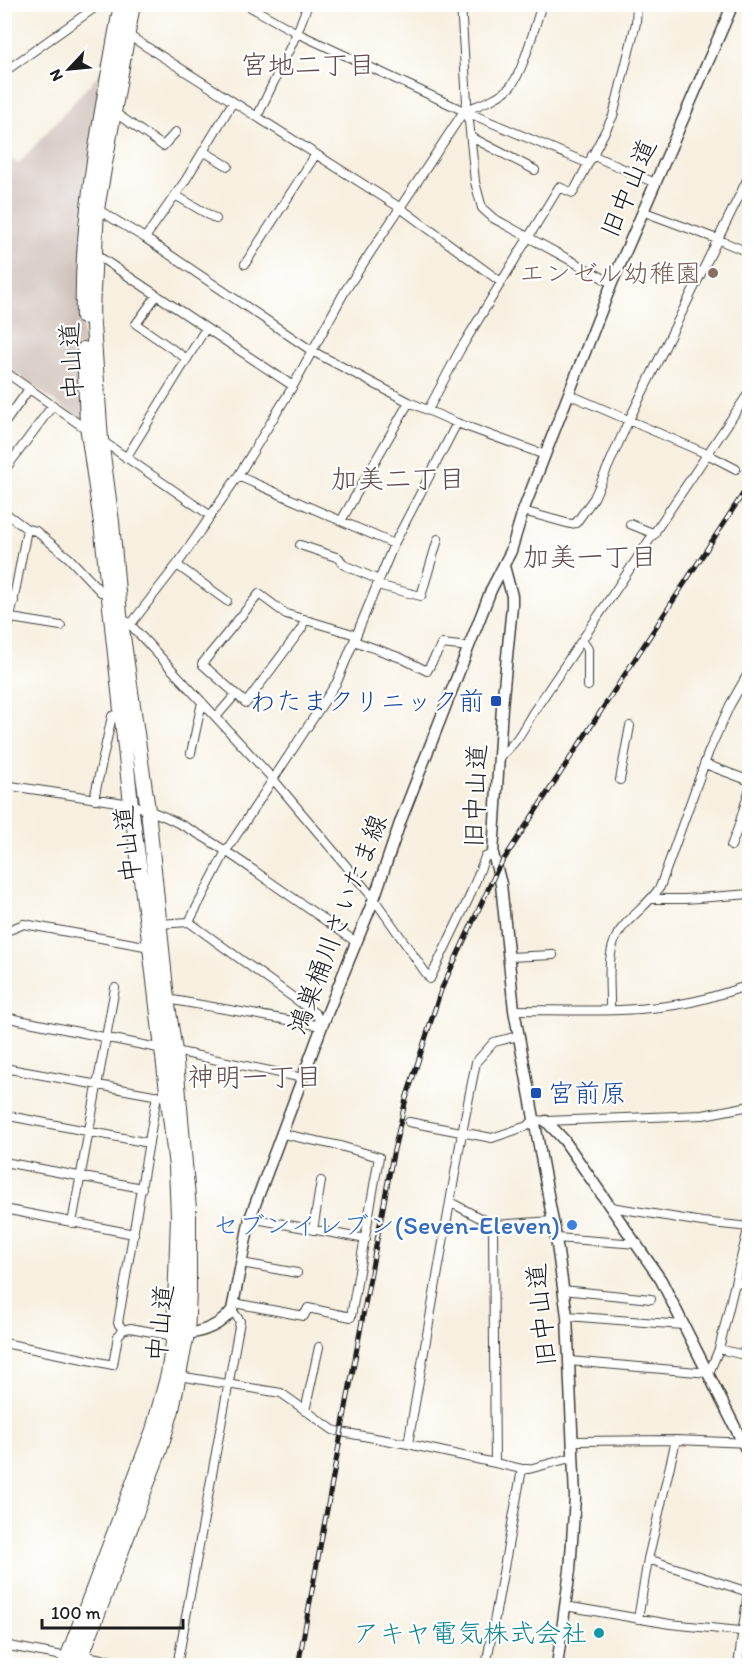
<svg xmlns="http://www.w3.org/2000/svg" width="754" height="1670" viewBox="0 0 754 1670" font-family="Itim,'Klee One',sans-serif">
<rect width="100%" height="100%" fill="#fff"/>
<filter id="ink" filterUnits="userSpaceOnUse"><feTurbulence type="fractalNoise" baseFrequency=".0167" numOctaves="2"/><feDisplacementMap in="SourceGraphic" scale="12" xChannelSelector="R" yChannelSelector="G"/><feConvolveMatrix kernelMatrix="1 2 1 2 8 2 1 2 1" color-interpolation-filters="sRGB"/></filter>
<filter id="wash" filterUnits="userSpaceOnUse"><feTurbulence type="fractalNoise" baseFrequency=".008" numOctaves="4" result="noise"/><feDisplacementMap in="SourceGraphic" scale="24" xChannelSelector="R" yChannelSelector="G"/><feGaussianBlur stdDeviation="1.35" result="paint"/><feColorMatrix in="noise" values="0 0 0 0 0 0 0 0 0 0 0 0 0 0 0 0 0 1.4 0 .05"/><feComposite in="paint" operator="in"/></filter>
<g filter="url(#wash)">
<rect width="100%" height="100%" fill="#f7f0e0"/>
<path fill="#cfc1ba" d="M 111,61 L 82,295 L 87,425 L 5,366 L 4,154 L 18,164 Z"/>
</g>
<g filter="url(#ink)">
<g fill="none" stroke-linecap="round" stroke-linejoin="round">
<defs>
<path id="street" d="M 82,4 L 91,10
M 245,4 L 297,33 L 464,111 L 587,163
M 128,35 L 399,207 L 501,282
M 4,72 L 100,4
M 464,111 L 469,121 L 475,182 L 482,208 L 493,218 L 612,283
M 464,111 C 478,105 498,99 510,87 C 523,73 535,25 542,4
M 114,112 L 163,146 L 176,132
M 257,117 L 297,33 L 308,4
M 471,137 L 535,170
M 203,151 L 228,166
M 592,155 L 655,183
M 175,195 L 216,219
M 97,209 L 145,238 L 312,351 L 409,402 L 457,423 L 545,455
M 642,211 L 717,239 L 750,253
M 145,238 L 185,181 L 233,102
M 95,254 L 293,386
M 245,264 L 316,154
M 157,295 L 136,324 L 187,359
M 4,371 L 86,429
M 568,394 L 707,454 L 736,469
M 428,410 L 460,350 L 559,187 L 573,193 L 613,116 L 636,23 L 637,4
M 4,424 L 29,389
M 101,440 L 211,516
M 126,458 L 206,328
M 4,471 L 53,405
M 238,476 L 394,544
M 523,511 L 570,524 L 576,523 L 594,498 L 628,422 L 750,174
M 4,512 L 27,529 L 36,531 L 69,558 L 101,592 L 108,591
M 341,521 L 409,402
M 630,524 L 655,534
M 300,545 L 339,558 L 344,565 L 379,580
M 177,565 L 227,601
M 377,585 L 421,596 L 438,539
M 4,600 L 14,601
M 11,618 L 61,626
M 304,619 L 302,628 L 246,703 L 202,664 L 259,594 L 286,614 L 356,635
M 128,622 L 273,779 L 374,899 L 430,979 L 469,898 L 485,857 L 493,854
M 131,624 L 179,562 L 238,476 L 293,386 L 345,291 L 464,111 L 467,102 L 461,4
M 582,640 L 588,649 L 588,686
M 354,641 L 401,658 L 427,671 L 442,644 L 469,647
M 4,650 L 27,529
M 216,717 L 236,694
M 191,753 L 202,702
M 500,756 C 515,745 523,730 532,714 L 750,391
M 705,764 L 750,781
M 620,780 L 630,726
M 4,785 L 131,804 C 181,819 224,849 266,879 C 296,900 326,921 356,942
M 94,799 L 112,716 L 122,713
M 738,828 L 750,788
M 731,846 L 738,828 L 750,832
M 653,899 L 685,899 L 750,894
M 189,922 L 226,851 L 337,682 L 394,544 L 457,423
M 159,924 L 189,922 L 316,1014 L 322,1026
M 4,932 L 24,924 L 150,947
M 508,957 L 553,955
M 167,999 L 322,1026
M 514,1010 C 572,1010 634,1014 691,1002 C 711,998 730,991 750,985
M 610,1010 C 611,984 604,949 622,928 C 634,913 650,903 660,887 L 709,751 L 730,705 L 750,670
M 4,1017 L 163,1049
M 175,1051 L 303,1078
M 4,1068 L 159,1096
M 4,1115 L 149,1143
M 409,1122 L 492,1138 L 527,1126 L 535,1120 L 546,1121 L 703,1115 L 750,1106
M 4,1162 L 142,1188
M 450,1202 L 493,1225 L 553,1221
M 611,1207 L 702,1222 L 750,1227
M 4,1209 L 134,1234
M 250,1218 L 366,1239
M 72,1223 L 115,988
M 493,1225 L 495,1463
M 313,1230 L 321,1181
M 556,1238 L 638,1244
M 242,1263 L 297,1273
M 735,1283 L 750,1284
M 563,1290 L 651,1299
M 234,1303 L 304,1316 L 308,1308 L 351,1317 L 379,1157 L 340,1146 L 283,1134
M 567,1316 L 683,1325
M 123,1330 L 130,1328 L 174,1336
M 4,1343 L 113,1365 L 118,1336 L 123,1330 L 118,1323 L 157,1095
M 719,1349 L 740,1354 L 750,1351
M 569,1361 L 709,1373 L 719,1349 L 750,1221
M 179,1376 L 281,1393 L 333,1430 L 341,1432 L 408,1444 L 522,1469 L 529,1469 L 574,1457
M 305,1411 L 319,1347
M 574,1441 L 676,1440 L 750,1443
M 408,1444 L 462,1133 L 476,1062 L 494,1042 L 518,1036
M 648,1559 L 748,1592
M 565,1606 L 670,1624 L 750,1632
M 638,1619 L 648,1559 L 676,1440
M 4,1645 L 68,1657
M 82,1655 L 136,1666
M 177,1666 L 240,1321 L 232,1310
M 486,1666 L 522,1469
M 738,1666 L 750,1576"/>
<path id="secondary" d="M 504,566 L 512,596 L 512,606 L 502,707 L 493,854 L 501,884 L 514,1010 L 556,1238 L 567,1316 L 575,1498 L 570,1570 L 557,1666
M 546,1121 L 564,1140 L 661,1280 L 750,1457
M 180,1335 C 200,1333 220,1327 232,1310 L 250,1218 L 322,1026 L 374,899 L 401,820 L 491,590 L 511,551 L 523,511 L 612,283 L 733,4"/>
<path id="highway" d="M 83,317 C 80,212 103,107 121,4
M 64,1666 L 153,1430 L 168,1374 L 174,1336 L 178,1216 L 176,1167 L 150,947 L 131,804 L 101,523 L 87,425 L 84,349
M 78,1666 L 160,1450 L 172,1410 L 187,1334 L 189,1292 L 189,1209 L 175,1051 L 167,999 L 148,810 L 120,615 L 112,522 L 101,440 L 92,311 L 97,209 L 133,4"/>
</defs>
<use href="#street" stroke="#3d3c39" stroke-width="10"/>
<use href="#secondary" stroke="#3d3c39" stroke-width="13"/>
<use href="#highway" stroke="#3d3c39" stroke-width="16"/>
<use href="#street" stroke="#fff" stroke-width="8"/>
<use href="#secondary" stroke="#fff" stroke-width="10"/>
<use href="#highway" stroke="#fff" stroke-width="14"/>
<defs>
<path id="rail" d="M 298,1666 L 393,1154 L 406,1099 L 441,990 L 497,870 L 750,483"/>
</defs>
<use href="#rail" stroke="#1c1c1c" stroke-width="5"/>
<use href="#rail" stroke="#fff" stroke-width="3" stroke-dasharray="9" stroke-linecap="butt"/>
</g>
</g>
<circle fill="#8d6e63" stroke="#fff" stroke-width="2" cx="713" cy="273" r="6"/>
<g fill="#1a4fb4" stroke="#fff" stroke-width="2">
<rect x="490" y="695" width="12" height="12" rx="3"/>
<rect x="530" y="1087" width="12" height="12" rx="3"/>
</g>
<circle fill="#3f7fe0" stroke="#fff" stroke-width="2" cx="572" cy="1225" r="6"/>
<circle fill="#0f9aa8" stroke="#fff" stroke-width="2" cx="599" cy="1633" r="6"/>
<g text-anchor="middle" stroke-width="4.5" stroke-linejoin="round" paint-order="stroke">
<g font-size="26" fill="#1c1c1c" stroke="#fff">
<text transform="translate(628 188) rotate(-67)" y="9">旧中山道</text>
<text transform="translate(71 361) rotate(-93)" y="9">中山道</text>
<text transform="translate(475 796) rotate(-88)" y="9">旧中山道</text>
<text transform="translate(127 844) rotate(-96)" y="9">中山道</text>
<text transform="translate(337 924) rotate(-69)" y="9">鴻巣桶川さいたま線</text>
<text transform="translate(541 1315) rotate(-96)" y="9">旧中山道</text>
<text transform="translate(160 1323) rotate(-84)" y="9">中山道</text>
</g>
<g font-size="26" fill="#785e54" stroke="#fff" text-anchor="end">
<text x="701" y="282">エンゼル幼稚園</text>
</g>
<g font-size="26" fill="#164399" stroke="#fff" text-anchor="end">
<text x="484" y="710">わたまクリニック前</text>
<text x="548" y="1102" text-anchor="start">宮前原</text>
</g>
<g font-size="26" fill="#366cbe" stroke="#fff" text-anchor="end">
<text x="560" y="1234">セブンイレブン(Seven-Eleven)</text>
</g>
<g font-size="26" fill="#0d838f" stroke="#fff" text-anchor="end">
<text x="587" y="1642">アキヤ電気株式会社</text>
</g>
<g font-size="27" fill="#614d4c" stroke="#fff">
<text x="308" y="74">宮地二丁目</text>
<text x="398" y="488">加美二丁目</text>
<text x="590" y="566">加美一丁目</text>
<text x="255" y="1086">神明一丁目</text>
</g>
</g>
<rect width="754" height="1670" fill="none" stroke="#fff" stroke-width="24"/>
<g transform="translate(69 69) rotate(244)" stroke="#ffffff" stroke-width="4.5" paint-order="stroke">
<path d="M0-4.5L10 22L0 15L-10 22Z" fill="#1c1c1c"/>
<text y="-9" font-size="16" font-weight="bold" text-anchor="middle" fill="#1c1c1c">N</text>
</g>
<path d="M42 1619v9h141v-9" fill="none" stroke="#1c1c1c" stroke-width="3"/>
<text x="51" y="1619" font-size="18" fill="#1c1c1c" stroke="#ffffff" stroke-width="4.5" paint-order="stroke">100 m</text>
</svg>
